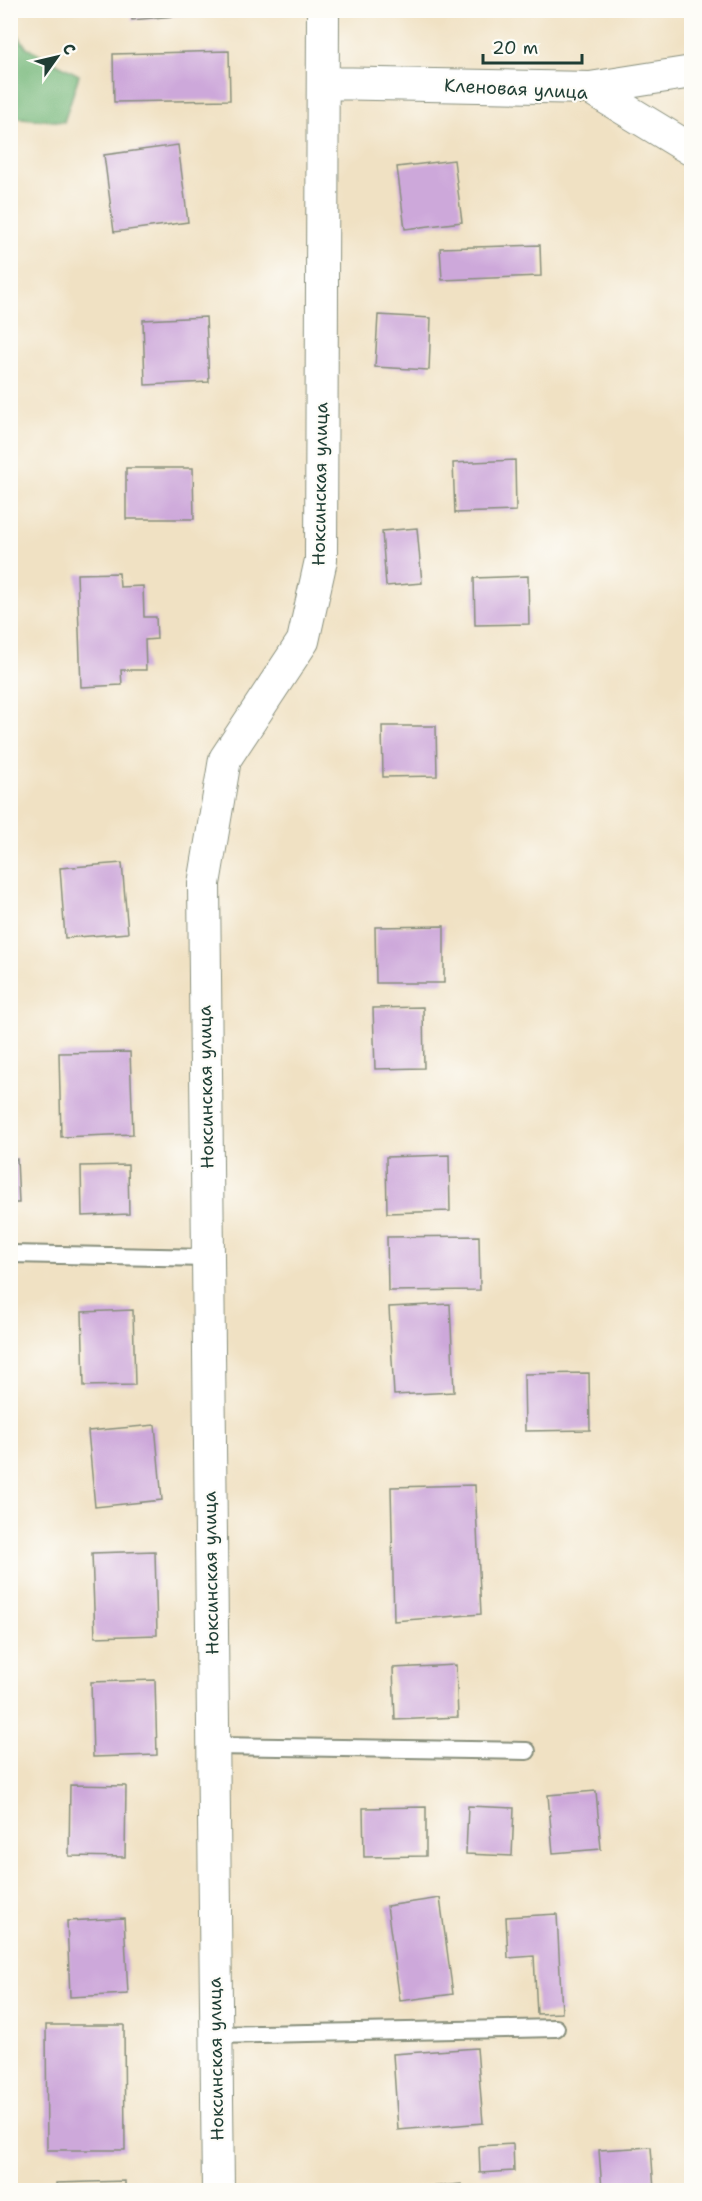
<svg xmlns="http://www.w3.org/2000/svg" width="702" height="2201" viewBox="0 0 702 2201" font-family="'Shantell Sans',sans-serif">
<rect width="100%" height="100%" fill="#fdfcf7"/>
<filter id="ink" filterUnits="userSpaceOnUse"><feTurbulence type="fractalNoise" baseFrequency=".0167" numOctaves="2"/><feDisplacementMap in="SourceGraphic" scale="12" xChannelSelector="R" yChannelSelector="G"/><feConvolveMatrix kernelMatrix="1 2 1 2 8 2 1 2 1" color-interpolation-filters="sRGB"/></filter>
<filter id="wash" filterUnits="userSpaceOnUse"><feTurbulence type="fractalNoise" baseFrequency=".008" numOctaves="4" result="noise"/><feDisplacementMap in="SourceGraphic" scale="24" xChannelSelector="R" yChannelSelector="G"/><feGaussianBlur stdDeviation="1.35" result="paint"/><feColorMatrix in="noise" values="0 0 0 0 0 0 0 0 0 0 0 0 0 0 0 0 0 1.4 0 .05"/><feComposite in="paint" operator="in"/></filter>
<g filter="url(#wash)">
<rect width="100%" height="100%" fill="#f0e1c3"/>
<path fill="#76b87a" stroke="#4a7a57" stroke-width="1.5" d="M 11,24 L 26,47 L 79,75 L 64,122 L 11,117 Z"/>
<g id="blocks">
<path fill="#cda8da" d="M 131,10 L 206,10 L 206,13 L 132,20 Z
M 229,51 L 230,100 L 114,102 L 113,54 Z
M 178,145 L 188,222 L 114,232 L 104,155 Z
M 454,160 L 462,222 L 405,229 L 397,167 Z
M 540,245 L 541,276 L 442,280 L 440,248 Z
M 378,315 L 431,318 L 429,370 L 375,367 Z
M 206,317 L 209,382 L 145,385 L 143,320 Z
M 515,460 L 516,511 L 455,513 L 453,463 Z
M 126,468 L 193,468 L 194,519 L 126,519 Z
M 417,528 L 422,583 L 386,586 L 382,531 Z
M 119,573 L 120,587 L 143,586 L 144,617 L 156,617 L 157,639 L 145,640 L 146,670 L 121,670 L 122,685 L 81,687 L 77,574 Z
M 528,576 L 529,624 L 475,625 L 474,578 Z
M 382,726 L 436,726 L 437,776 L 383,777 Z
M 122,863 L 128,933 L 65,938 L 60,868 Z
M 444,926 L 444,983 L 376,983 L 375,927 Z
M 423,1007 L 424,1068 L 375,1069 L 373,1008 Z
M 130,1052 L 133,1134 L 61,1137 L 59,1053 Z
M 449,1155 L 450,1211 L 387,1213 L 386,1157 Z
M 10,1159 L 17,1159 L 19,1203 L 10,1203 Z
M 128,1165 L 129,1214 L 82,1216 L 81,1166 Z
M 479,1236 L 480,1290 L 388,1291 L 387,1237 Z
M 450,1304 L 454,1392 L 394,1395 L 389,1307 Z
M 133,1310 L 135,1385 L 84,1386 L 82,1312 Z
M 589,1373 L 590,1430 L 525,1431 L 524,1374 Z
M 155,1425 L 162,1500 L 95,1507 L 88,1431 Z
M 475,1485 L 481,1614 L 394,1621 L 391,1487 Z
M 155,1551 L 157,1635 L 95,1637 L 92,1553 Z
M 456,1665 L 458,1717 L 395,1720 L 393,1668 Z
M 155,1680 L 157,1755 L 93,1757 L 91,1682 Z
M 70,1785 L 126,1786 L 125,1857 L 69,1856 Z
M 596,1791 L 601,1849 L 553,1853 L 548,1795 Z
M 468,1806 L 514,1808 L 512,1856 L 466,1854 Z
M 426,1807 L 426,1856 L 364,1857 L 363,1808 Z
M 440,1898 L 453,1994 L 400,2001 L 387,1906 Z
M 557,1914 L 562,2013 L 537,2014 L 534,1956 L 508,1958 L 506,1917 Z
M 124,1918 L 128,1994 L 70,1997 L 67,1921 Z
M 46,2025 L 124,2025 L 125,2150 L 47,2150 Z
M 477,2048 L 483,2123 L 398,2130 L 393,2054 Z
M 513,2144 L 514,2171 L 480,2173 L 479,2146 Z
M 651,2147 L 654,2190 L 602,2190 L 599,2150 Z
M 125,2181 L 125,2190 L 56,2190 L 56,2183 Z
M 461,2184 L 461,2190 L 408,2190 L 408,2189 Z"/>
</g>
</g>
<g filter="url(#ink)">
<use href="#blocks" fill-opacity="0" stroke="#888f7c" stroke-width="1.5"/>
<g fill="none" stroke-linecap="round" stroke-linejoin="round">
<defs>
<path id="service" d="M 10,1254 L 208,1258
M 213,1746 L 527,1751
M 216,2035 L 556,2028"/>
<path id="minor" d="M 324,83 L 590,88 L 692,150
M 590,88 L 692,72
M 218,2190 L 204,884 L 225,759 L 303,641 L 321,560 L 323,10"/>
</defs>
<use href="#service" stroke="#888f7c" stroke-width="20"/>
<use href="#minor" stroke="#888f7c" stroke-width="34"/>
<use href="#service" stroke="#fff" stroke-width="16"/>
<use href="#minor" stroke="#fff" stroke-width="32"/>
</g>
</g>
<g text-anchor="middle" stroke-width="4.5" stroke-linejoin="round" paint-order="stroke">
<g font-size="18" fill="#1f3d34" stroke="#fdfcf7">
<text transform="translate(516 89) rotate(3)" y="6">Кленовая улица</text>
<text transform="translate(320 484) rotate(-89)" y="6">Ноксинская улица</text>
<text transform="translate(206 1087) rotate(-91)" y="6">Ноксинская улица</text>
<text transform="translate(211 1573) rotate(-91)" y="6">Ноксинская улица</text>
<text transform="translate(216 2059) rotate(-91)" y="6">Ноксинская улица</text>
</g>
</g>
<rect width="702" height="2201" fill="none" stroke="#fdfcf7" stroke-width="36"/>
<g transform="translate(57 57) rotate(56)" stroke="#fdfcf7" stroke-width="4.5" paint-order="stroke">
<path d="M0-4.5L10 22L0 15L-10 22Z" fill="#1f3d34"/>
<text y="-9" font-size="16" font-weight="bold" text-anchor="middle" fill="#1f3d34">С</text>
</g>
<path d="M483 54v9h99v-9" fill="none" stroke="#1f3d34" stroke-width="3"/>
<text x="492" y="54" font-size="18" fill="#1f3d34" stroke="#fdfcf7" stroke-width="4.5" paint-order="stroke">20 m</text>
</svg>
